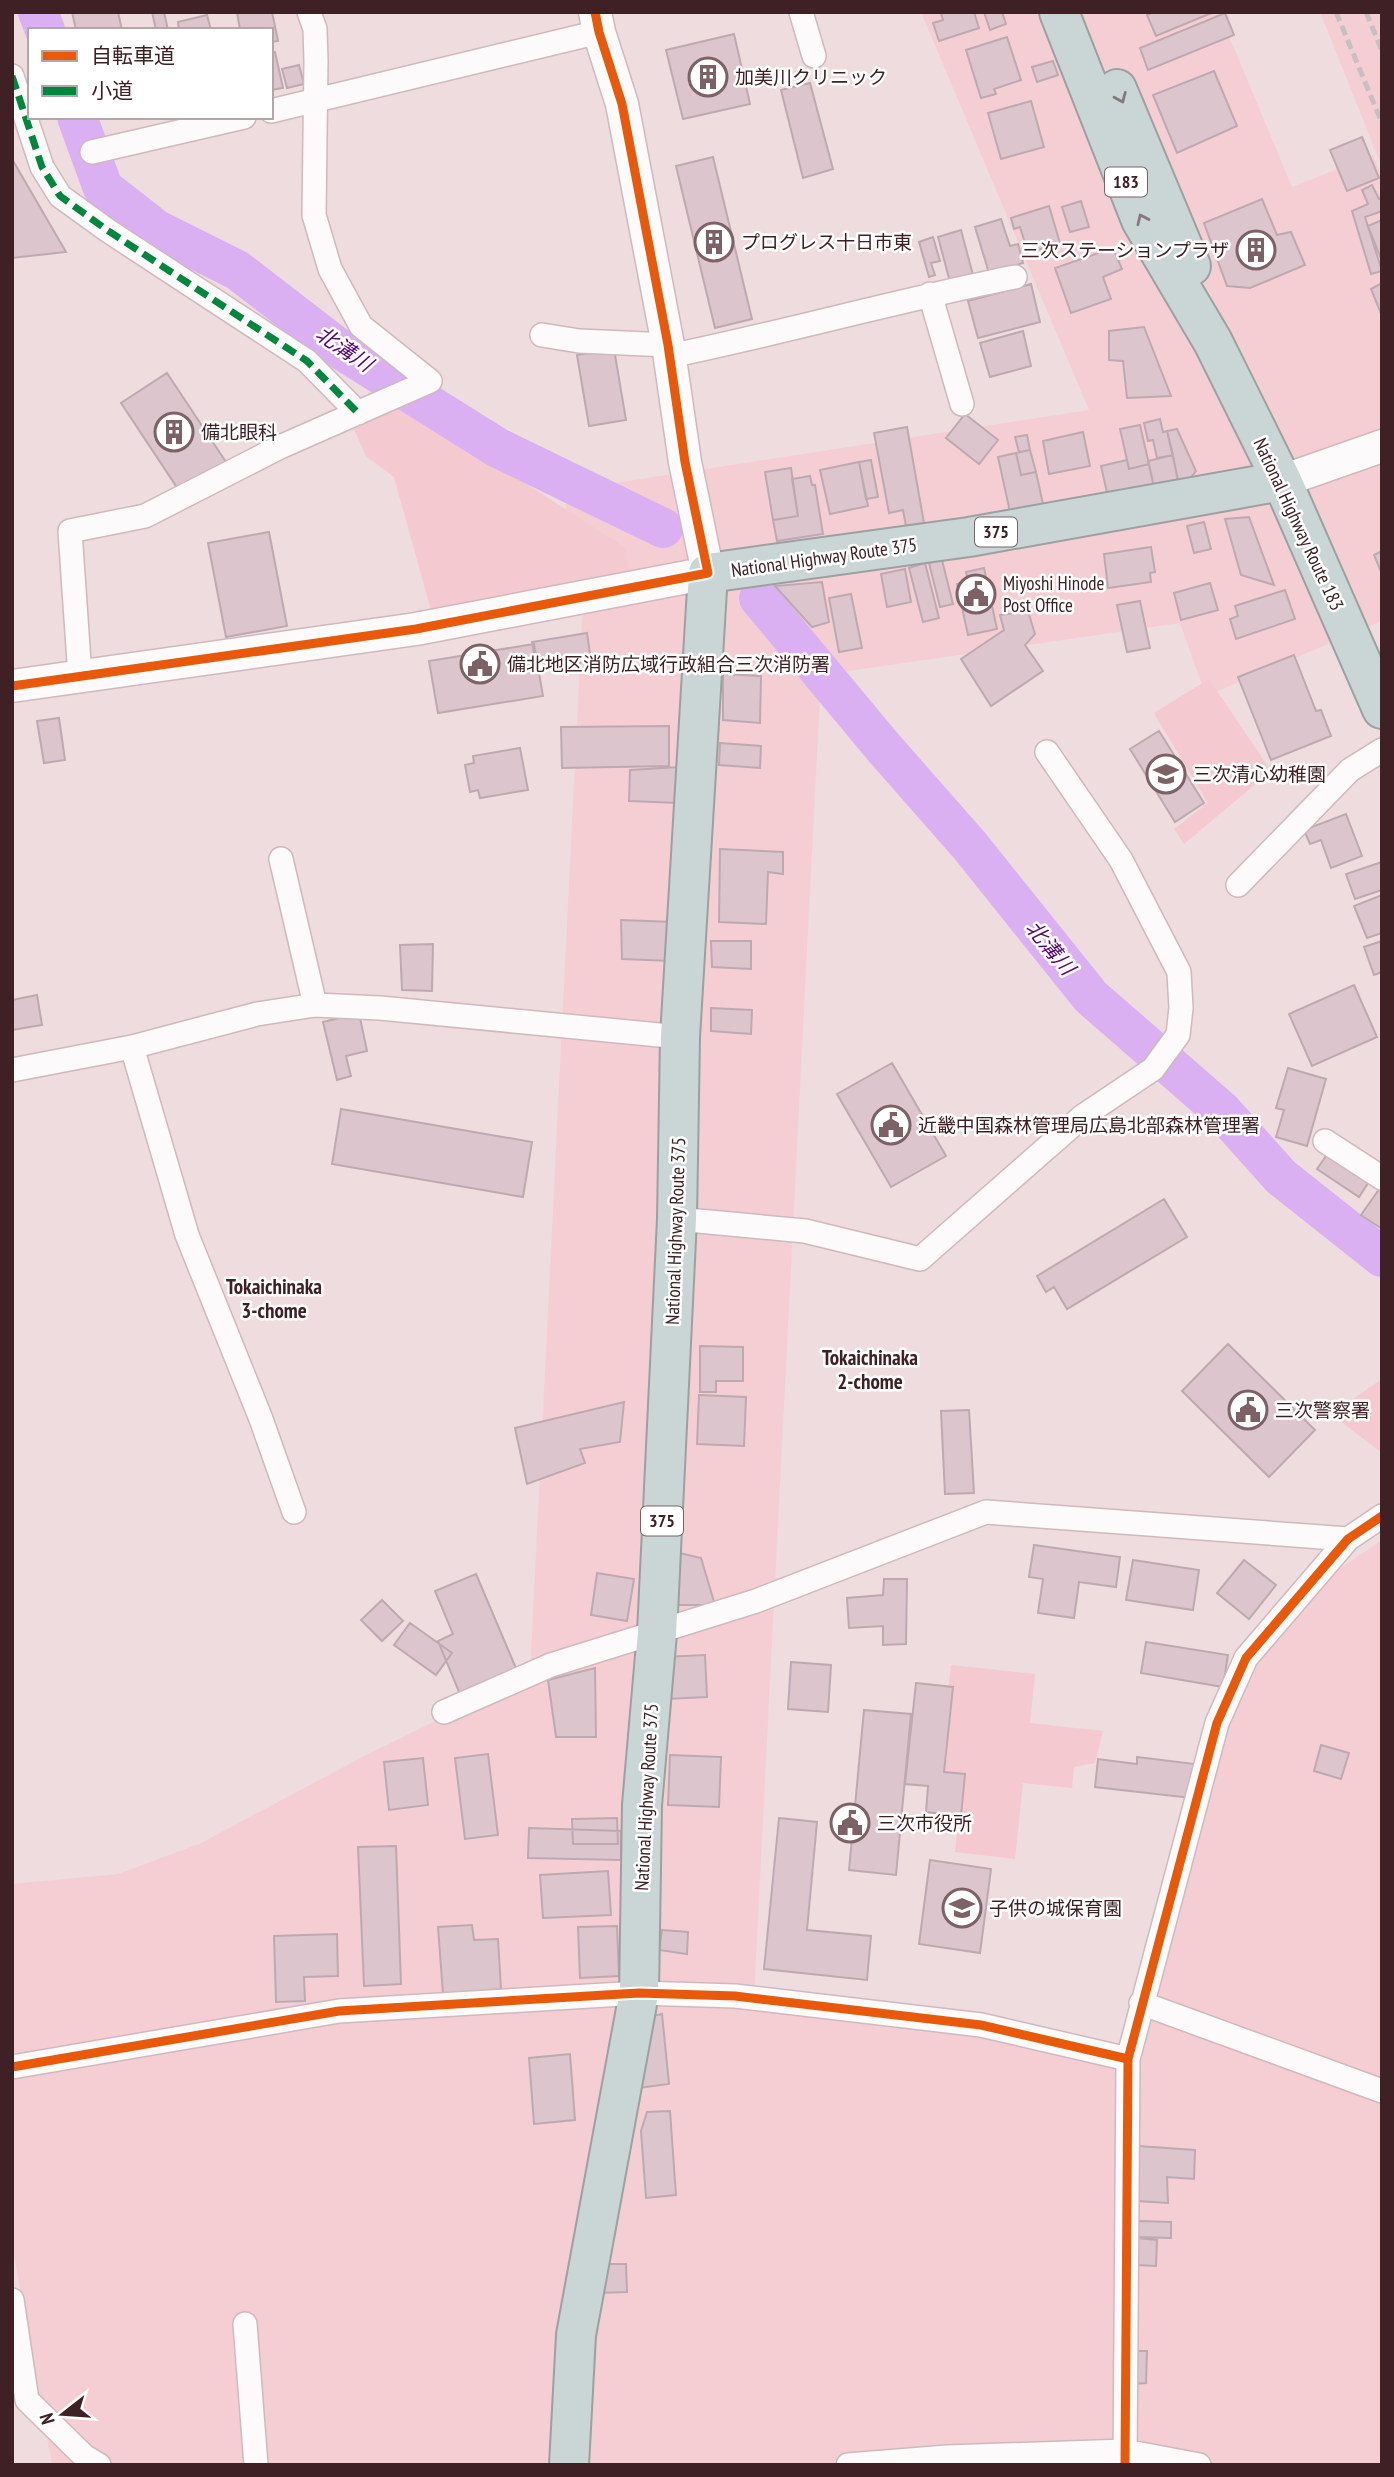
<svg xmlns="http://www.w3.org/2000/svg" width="1394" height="2477" viewBox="0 0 1394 2477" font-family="'PT Sans Narrow','Noto Sans JP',sans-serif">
<rect width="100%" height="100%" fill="#eedcdf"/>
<path fill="#f5ced4" d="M 921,12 L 1219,12 L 1292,187 L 1373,155 L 1382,177 L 1382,621 L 1206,696 L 1180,623 L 821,675 L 754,1997 L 1126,2051 L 1249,1659 L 1270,1616 L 1382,1540 L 1382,2465 L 52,2465 L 12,2244 L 12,1884 L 118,1874 L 199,1844 L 370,1753 L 530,1675 L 583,600 L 563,491 L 1089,410 Z
M 1320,12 L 1382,12 L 1382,167 Z"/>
<path fill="#f4c9cf" d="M 404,405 L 626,548 L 630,581 L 432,614 L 394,477 L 366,456 L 354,429 Z
M 1209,679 L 1271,771 L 1184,844 L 1174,829 L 1208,803 L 1154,713 Z
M 1382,1379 L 1382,1453 L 1331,1414 Z
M 951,1665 L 1035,1674 L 1030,1723 L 1103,1731 L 1095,1763 L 1074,1767 L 1072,1788 L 1023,1783 L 1015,1859 L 955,1852 L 963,1779 L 939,1776 Z"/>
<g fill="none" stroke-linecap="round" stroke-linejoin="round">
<path stroke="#dab0f3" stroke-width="40" d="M 38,12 L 45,30
M 77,117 L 103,188 L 157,230 L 237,270 L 337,347 L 498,448 L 663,528
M 759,598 L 883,747 L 970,846 L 1091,997 L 1222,1111 L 1281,1177 L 1382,1257"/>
</g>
<path fill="#ddc5ce" stroke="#bea9b1" stroke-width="2" d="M 72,12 L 118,12 L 122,30 L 76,30 Z
M 152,12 L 164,12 L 168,30 L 156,30 Z
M 237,12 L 272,12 L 278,41 L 271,42 L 271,30 L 240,30 Z
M 974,12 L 979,28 L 939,41 L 933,23 L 943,20 L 941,13 Z
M 984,12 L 1002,12 L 1006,24 L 990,30 Z
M 1153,12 L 1214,12 L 1156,36 L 1147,15 Z
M 1225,13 L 1234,35 L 1148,70 L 1140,48 Z
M 207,15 L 211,30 L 179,30 L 178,22 Z
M 734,34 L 750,104 L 683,119 L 666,50 Z
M 1007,37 L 1021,80 L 994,89 L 996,94 L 981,98 L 966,50 Z
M 275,52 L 283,88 L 271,90 L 271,53 Z
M 1053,61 L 1058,75 L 1037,82 L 1032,67 Z
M 299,65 L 304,84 L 287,88 L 282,69 Z
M 1214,71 L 1237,126 L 1177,153 L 1153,95 Z
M 810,83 L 833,169 L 803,178 L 781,90 Z
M 1031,101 L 1044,147 L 1001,159 L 988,113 Z
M 1362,137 L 1379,178 L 1347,191 L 1330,150 Z
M 713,157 L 752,319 L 715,328 L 676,166 Z
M 12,159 L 66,252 L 12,258 Z
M 1372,185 L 1379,199 L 1382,198 L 1382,211 L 1365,217 L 1382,271 L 1371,274 L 1352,211 L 1368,204 L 1362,190 Z
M 1262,199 L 1277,235 L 1291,232 L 1305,265 L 1250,288 L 1227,286 L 1204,223 Z
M 1081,201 L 1089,227 L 1070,232 L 1062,207 Z
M 1049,206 L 1060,243 L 1028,253 L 1020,227 L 1014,229 L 1011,218 Z
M 1001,219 L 1010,246 L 1018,244 L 1023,263 L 989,273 L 975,227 Z
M 1382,220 L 1382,261 L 1368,226 Z
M 961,230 L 973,275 L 950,282 L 938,237 Z
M 933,237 L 940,261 L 931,263 L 935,275 L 929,277 L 919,242 Z
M 1113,248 L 1122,269 L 1103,277 L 1111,299 L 1071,313 L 1055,268 Z
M 1382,283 L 1382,316 L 1371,289 Z
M 1031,284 L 1040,322 L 978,338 L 968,301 Z
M 1144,327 L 1171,396 L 1127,398 L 1123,361 L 1109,360 L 1109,331 Z
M 1023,331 L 1031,366 L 990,377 L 980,343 Z
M 614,349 L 626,420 L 589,426 L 577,355 Z
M 167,373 L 226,462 L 180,492 L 121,403 Z
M 965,414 L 998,440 L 979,464 L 946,438 Z
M 1160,419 L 1163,432 L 1167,431 L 1173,455 L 1157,458 L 1153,440 L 1148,441 L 1144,423 Z
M 1140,425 L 1149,464 L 1129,469 L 1120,429 Z
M 907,427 L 924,523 L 906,526 L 903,510 L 889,513 L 874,433 Z
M 1177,429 L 1196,471 L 1188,481 L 1179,484 L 1167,431 Z
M 1083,432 L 1090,466 L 1049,474 L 1043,441 Z
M 1027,435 L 1030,450 L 1019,452 L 1015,437 Z
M 1030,450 L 1036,472 L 1021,475 L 1016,453 Z
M 1016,453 L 1021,475 L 1036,472 L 1043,504 L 1010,512 L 998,457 Z
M 1173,455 L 1178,482 L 1154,487 L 1148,461 Z
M 871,460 L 878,497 L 866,499 L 859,462 Z
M 1127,460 L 1129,469 L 1149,464 L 1154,487 L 1108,497 L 1101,466 Z
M 859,462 L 868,506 L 830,514 L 820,470 Z
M 791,468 L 798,516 L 773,520 L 765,472 Z
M 810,476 L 812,485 L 815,485 L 823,534 L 777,541 L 773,520 L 798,516 L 792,479 Z
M 1249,517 L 1274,585 L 1241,575 L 1225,519 Z
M 1204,522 L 1211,549 L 1194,553 L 1187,526 Z
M 269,532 L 287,626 L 226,637 L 208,543 Z
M 1151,547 L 1155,572 L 1150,573 L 1151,582 L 1108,588 L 1104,554 Z
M 1380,552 L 1382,552 L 1382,574 L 1374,555 Z
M 942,560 L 953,604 L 940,607 L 929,563 Z
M 925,563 L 939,618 L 923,622 L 909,568 Z
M 984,568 L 997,629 L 968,635 L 957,584 L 968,581 L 966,572 Z
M 905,569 L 911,602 L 887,607 L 881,574 Z
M 822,582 L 829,622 L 812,627 L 775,586 Z
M 1210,583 L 1218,610 L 1181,620 L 1174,593 Z
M 1285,590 L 1295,619 L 1236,639 L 1230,619 L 1238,616 L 1235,606 Z
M 851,594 L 862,648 L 839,652 L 829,598 Z
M 1140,601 L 1150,648 L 1127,652 L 1117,605 Z
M 1028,611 L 1035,634 L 1025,645 L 1043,671 L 991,706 L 961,659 L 1004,630 L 1000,615 Z
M 587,633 L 591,661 L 537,670 L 532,642 Z
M 534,644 L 543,696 L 438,713 L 429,661 Z
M 1294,655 L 1316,711 L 1321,710 L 1331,736 L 1271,760 L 1238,677 Z
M 723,674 L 761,676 L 760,723 L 723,720 Z
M 59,718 L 65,760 L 44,763 L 37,721 Z
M 669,726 L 669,766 L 562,768 L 561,727 Z
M 1159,731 L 1204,803 L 1175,822 L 1130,749 Z
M 720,743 L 761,746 L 760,768 L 719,765 Z
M 520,748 L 528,790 L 480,798 L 478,790 L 470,792 L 465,765 L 474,763 L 473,756 Z
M 679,767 L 678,803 L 629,801 L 630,770 Z
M 1346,814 L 1362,856 L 1331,868 L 1321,840 L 1310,844 L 1304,830 Z
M 720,849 L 783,852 L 783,874 L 768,872 L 766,924 L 719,922 Z
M 1382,862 L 1382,890 L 1355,899 L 1346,874 Z
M 1382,895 L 1382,933 L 1367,938 L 1354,906 Z
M 621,920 L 674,922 L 672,961 L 622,959 Z
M 711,941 L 751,941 L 751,969 L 712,967 Z
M 1382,941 L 1382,972 L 1374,975 L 1364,947 Z
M 433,944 L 432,991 L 402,990 L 400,945 Z
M 1354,985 L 1377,1037 L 1312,1066 L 1289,1014 Z
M 37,995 L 42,1025 L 12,1030 L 12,1000 Z
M 711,1008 L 752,1010 L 751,1034 L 711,1031 Z
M 359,1013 L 367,1051 L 346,1056 L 351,1076 L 337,1080 L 323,1022 Z
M 892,1063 L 946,1156 L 891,1187 L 837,1094 Z
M 1288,1068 L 1326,1079 L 1307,1146 L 1276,1137 L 1284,1110 L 1276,1108 Z
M 341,1109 L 532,1142 L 523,1197 L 332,1164 Z
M 1331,1149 L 1372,1177 L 1359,1197 L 1317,1169 Z
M 1380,1188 L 1382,1189 L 1382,1229 L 1361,1215 Z
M 1164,1199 L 1187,1237 L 1067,1309 L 1054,1287 L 1046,1292 L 1037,1276 Z
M 1228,1344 L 1315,1430 L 1269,1477 L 1182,1391 Z
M 700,1346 L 743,1347 L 743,1381 L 716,1381 L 716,1392 L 700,1392 Z
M 699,1395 L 746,1397 L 744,1446 L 697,1444 Z
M 624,1402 L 620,1442 L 580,1449 L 585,1463 L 527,1484 L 515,1428 Z
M 969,1410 L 974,1493 L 945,1494 L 941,1411 Z
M 1034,1545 L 1120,1557 L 1116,1587 L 1079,1582 L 1074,1618 L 1038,1613 L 1043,1579 L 1029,1577 Z
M 675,1552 L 701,1558 L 715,1605 L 675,1605 Z
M 1133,1560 L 1199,1570 L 1193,1610 L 1126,1600 Z
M 1244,1560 L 1276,1585 L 1249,1619 L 1217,1593 Z
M 597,1573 L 634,1579 L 627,1621 L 591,1615 Z
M 476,1574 L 521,1680 L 464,1704 L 438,1641 L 453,1634 L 435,1591 Z
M 884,1579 L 907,1579 L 906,1644 L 883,1645 L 883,1626 L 849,1628 L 847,1598 L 883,1595 Z
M 382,1600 L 403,1621 L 382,1641 L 361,1620 Z
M 410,1623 L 452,1653 L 436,1675 L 394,1645 Z
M 1146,1642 L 1228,1655 L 1223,1687 L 1141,1673 Z
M 705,1655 L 707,1697 L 666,1699 L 663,1657 Z
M 791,1662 L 831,1665 L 828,1712 L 788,1709 Z
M 595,1668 L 596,1737 L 556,1737 L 548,1680 Z
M 916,1683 L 953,1687 L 944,1772 L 965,1774 L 961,1816 L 926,1812 L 928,1786 L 905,1784 Z
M 864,1710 L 911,1714 L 896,1875 L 849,1870 Z
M 1321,1745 L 1349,1753 L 1341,1779 L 1314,1771 Z
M 488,1754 L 498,1835 L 465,1839 L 455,1758 Z
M 670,1755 L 721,1757 L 719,1807 L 668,1805 Z
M 1137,1757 L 1195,1764 L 1191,1798 L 1095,1787 L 1098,1759 L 1137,1764 Z
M 423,1758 L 428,1805 L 389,1810 L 384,1762 Z
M 617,1818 L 618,1844 L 573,1844 L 572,1819 Z
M 779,1818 L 817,1822 L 807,1930 L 871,1936 L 867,1980 L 764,1969 Z
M 529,1828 L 621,1831 L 621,1860 L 528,1858 Z
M 396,1846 L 401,1984 L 364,1986 L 358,1847 Z
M 930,1860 L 991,1869 L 980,1953 L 919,1944 Z
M 608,1871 L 611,1915 L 543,1918 L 540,1875 Z
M 472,1925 L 474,1940 L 498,1939 L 501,1989 L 443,1994 L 438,1927 Z
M 617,1926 L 619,1976 L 580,1978 L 578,1927 Z
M 662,1930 L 688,1932 L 687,1954 L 659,1950 Z
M 337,1934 L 338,1976 L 304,1977 L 305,2001 L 276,2002 L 274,1936 Z
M 662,2014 L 669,2084 L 638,2088 L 652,2016 Z
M 570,2054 L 575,2120 L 534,2124 L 529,2058 Z
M 670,2111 L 676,2195 L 646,2198 L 641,2131 L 647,2112 Z
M 1138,2146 L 1195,2150 L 1194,2179 L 1167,2177 L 1168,2203 L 1137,2201 Z
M 1138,2221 L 1171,2222 L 1171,2238 L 1137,2237 Z
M 1137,2238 L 1157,2240 L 1156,2266 L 1137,2265 Z
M 599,2264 L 626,2264 L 627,2292 L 597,2293 Z
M 1133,2351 L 1147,2351 L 1146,2383 L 1133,2384 Z"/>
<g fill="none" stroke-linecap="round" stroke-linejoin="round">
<defs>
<path id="street" d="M 801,12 L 814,56
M 12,76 L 42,167 L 60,196 L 107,230 L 307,361 L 358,413
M 271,111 L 599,32
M 92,152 L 244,117
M 930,294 L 962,404
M 542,335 L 579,341 L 668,345
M 670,356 C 786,332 899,300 1015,277
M 80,677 L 70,531 L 145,516 L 280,447 L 430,381 L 361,326 L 330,269 L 314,215 L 316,61 L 315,29 L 309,12
M 281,859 L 315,1005
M 1238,885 L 1350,770 L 1382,750
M 132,1047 L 187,1235 L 261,1419 L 294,1512
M 12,1070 L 132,1047 L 257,1014 L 315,1005 L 380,1008 L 680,1037
M 1325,1141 L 1382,1178
M 677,1219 L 805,1231 L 920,1259 L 1083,1116 L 1153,1069 L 1178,1035 L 1181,1008 L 1179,972 L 1121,860 L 1047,752
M 444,1712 L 551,1665 L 756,1601 L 986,1512 L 1348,1539
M 1141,2003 L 1382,2091
M 12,2067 L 339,2011 L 639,1993 L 735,1996 L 981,2025 L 1128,2059
M 12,2300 L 27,2400 L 84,2456 L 99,2465
M 245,2324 L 256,2465
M 848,2465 L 947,2457 L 1125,2451 L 1199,2465
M 1125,2465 L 1128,2059 L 1217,1723 L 1246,1658 L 1348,1539 L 1382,1516"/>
<path id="secondary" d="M 1282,481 L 1382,446
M 12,686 L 416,629 L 708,573 L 685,462 L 668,345 L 622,104 L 599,32 L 595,12"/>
<path id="highway" d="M 1059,12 L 1141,220 L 1213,342 L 1282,481 L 1382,709
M 1117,89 L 1191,266
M 569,2465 L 576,2335 L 639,1993 L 642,1805 L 657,1633 L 677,1219 L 680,1037 L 708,573 L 969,537 L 1282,481"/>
</defs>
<use href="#street" stroke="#cfb9bd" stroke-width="26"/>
<use href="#secondary" stroke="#cfb9bd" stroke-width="35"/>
<use href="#highway" stroke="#9ca0a0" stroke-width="42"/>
<use href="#street" stroke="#fcfafa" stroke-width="23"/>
<use href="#secondary" stroke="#fcfafa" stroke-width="32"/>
<use href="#highway" stroke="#cad5d5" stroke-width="38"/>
<path stroke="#c7c0c1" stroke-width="5" stroke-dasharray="10 5" stroke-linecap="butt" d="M 1336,12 L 1382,123
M 1366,12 L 1382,51"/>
<path stroke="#00873e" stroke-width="7" stroke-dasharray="14 7" stroke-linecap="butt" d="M 12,76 L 42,167 L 60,196 L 107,230 L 307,361 L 358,413"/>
<defs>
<path id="cycleway" d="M 12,686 L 416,629 L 708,573 L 685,462 L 668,345 L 622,104 L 599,32 L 595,12
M 12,2067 L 339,2011 L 639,1993 L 735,1996 L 981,2025 L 1128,2059
M 1125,2465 L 1128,2059 L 1217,1723 L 1246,1658 L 1348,1539 L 1382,1516"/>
</defs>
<use href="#cycleway" stroke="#fff" stroke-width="13"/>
<use href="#cycleway" stroke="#e8590c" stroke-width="9"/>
</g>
<defs><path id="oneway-chevron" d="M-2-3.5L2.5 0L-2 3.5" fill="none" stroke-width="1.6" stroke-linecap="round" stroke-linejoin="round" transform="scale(1.75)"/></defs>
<g stroke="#847a7d">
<use href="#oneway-chevron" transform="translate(1121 98) rotate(67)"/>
<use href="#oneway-chevron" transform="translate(1142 219) rotate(-115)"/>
</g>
<defs>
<symbol id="building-ring" viewBox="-11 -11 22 22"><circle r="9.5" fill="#fff" stroke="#7c6266" stroke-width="1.5"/><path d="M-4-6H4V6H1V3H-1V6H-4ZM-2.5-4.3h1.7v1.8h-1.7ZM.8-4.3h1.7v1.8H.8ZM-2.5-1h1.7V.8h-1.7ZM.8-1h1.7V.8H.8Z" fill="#7c6266"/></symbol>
<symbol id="civic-ring" viewBox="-11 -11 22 22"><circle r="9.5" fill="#fff" stroke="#7c6266" stroke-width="1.5"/><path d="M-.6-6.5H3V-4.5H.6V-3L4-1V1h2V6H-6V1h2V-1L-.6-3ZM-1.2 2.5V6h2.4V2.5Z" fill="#7c6266"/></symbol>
<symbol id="school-ring" viewBox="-11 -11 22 22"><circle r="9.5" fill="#fff" stroke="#7c6266" stroke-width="1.5"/><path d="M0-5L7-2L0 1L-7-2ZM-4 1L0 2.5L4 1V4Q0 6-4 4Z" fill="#7c6266"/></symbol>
</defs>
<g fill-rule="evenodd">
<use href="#building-ring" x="686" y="55" width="44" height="44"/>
<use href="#building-ring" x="692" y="220" width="44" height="44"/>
<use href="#building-ring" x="1234" y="228" width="44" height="44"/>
<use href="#building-ring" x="152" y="410" width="44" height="44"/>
<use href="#civic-ring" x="954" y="572" width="44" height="44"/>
<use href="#civic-ring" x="458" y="642" width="44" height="44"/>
<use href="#school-ring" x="1144" y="752" width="44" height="44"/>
<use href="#civic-ring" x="869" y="1103" width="44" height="44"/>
<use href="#civic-ring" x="1226" y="1388" width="44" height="44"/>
<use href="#civic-ring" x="828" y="1801" width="44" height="44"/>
<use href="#school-ring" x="940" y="1886" width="44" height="44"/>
</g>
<g text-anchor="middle" stroke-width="5" stroke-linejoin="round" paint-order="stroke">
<g fill="#fff" stroke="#786366" stroke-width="2">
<rect x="1105" y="167.5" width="42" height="29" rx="5"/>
<rect x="975" y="517.5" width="42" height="29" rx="5"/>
<rect x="641" y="1506.5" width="42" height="29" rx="5"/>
</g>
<g font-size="18" font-weight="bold" fill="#3e2025">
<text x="1126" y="188">183</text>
<text x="996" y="538">375</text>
<text x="662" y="1527">375</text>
</g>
<g font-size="19" fill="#3e2025" stroke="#fff" text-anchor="start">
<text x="735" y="84">加美川クリニック</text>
<text x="741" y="249">プログレス十日市東</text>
<text x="1229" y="257" text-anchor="end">三次ステーションプラザ</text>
<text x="201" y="439">備北眼科</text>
<text x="1003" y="590">Miyoshi Hinode<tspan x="1003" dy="22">Post Office</tspan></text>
<text x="507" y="671">備北地区消防広域行政組合三次消防署</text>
<text x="1193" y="781">三次清心幼稚園</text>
<text x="918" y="1132">近畿中国森林管理局広島北部森林管理署</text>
<text x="1275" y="1417">三次警察署</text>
<text x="877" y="1830">三次市役所</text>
<text x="989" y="1915">子供の城保育園</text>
</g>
<g font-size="19" fill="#3e2025" stroke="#fff">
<text transform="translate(1299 524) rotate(65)" y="7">National Highway Route 183</text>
<text transform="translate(824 557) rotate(-8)" y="7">National Highway Route 375</text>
<text transform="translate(675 1231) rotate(-88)" y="7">National Highway Route 375</text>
<text transform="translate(646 1797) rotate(-87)" y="7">National Highway Route 375</text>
</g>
<g font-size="21" font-style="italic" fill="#55087c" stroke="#fff">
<text transform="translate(344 349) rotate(34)" y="7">北溝川</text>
<text transform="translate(1050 948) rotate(50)" y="7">北溝川</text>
</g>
<g font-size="21" font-weight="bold" fill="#3e2025" stroke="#fff">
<text x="274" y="1294">Tokaichinaka<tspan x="274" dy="24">3-chome</tspan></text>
<text x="870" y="1365">Tokaichinaka<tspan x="870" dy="24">2-chome</tspan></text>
</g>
</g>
<rect width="1394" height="2477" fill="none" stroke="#3e2025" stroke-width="28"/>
<rect x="28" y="28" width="245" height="91" fill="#ffffff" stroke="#b2a6a8" stroke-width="2"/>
<rect x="42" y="51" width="35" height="10" fill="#e8590c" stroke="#b2a6a8" stroke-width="2"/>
<text x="91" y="63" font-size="21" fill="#3e2025">自転車道</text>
<rect x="42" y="86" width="35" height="10" fill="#00873e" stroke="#b2a6a8" stroke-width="2"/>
<text x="91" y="98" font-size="21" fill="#3e2025">小道</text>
<g transform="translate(63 2414) rotate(253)" stroke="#ffffff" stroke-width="5" paint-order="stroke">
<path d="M0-5L12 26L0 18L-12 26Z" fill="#3e2025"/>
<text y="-10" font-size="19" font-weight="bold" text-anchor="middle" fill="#3e2025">N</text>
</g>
</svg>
